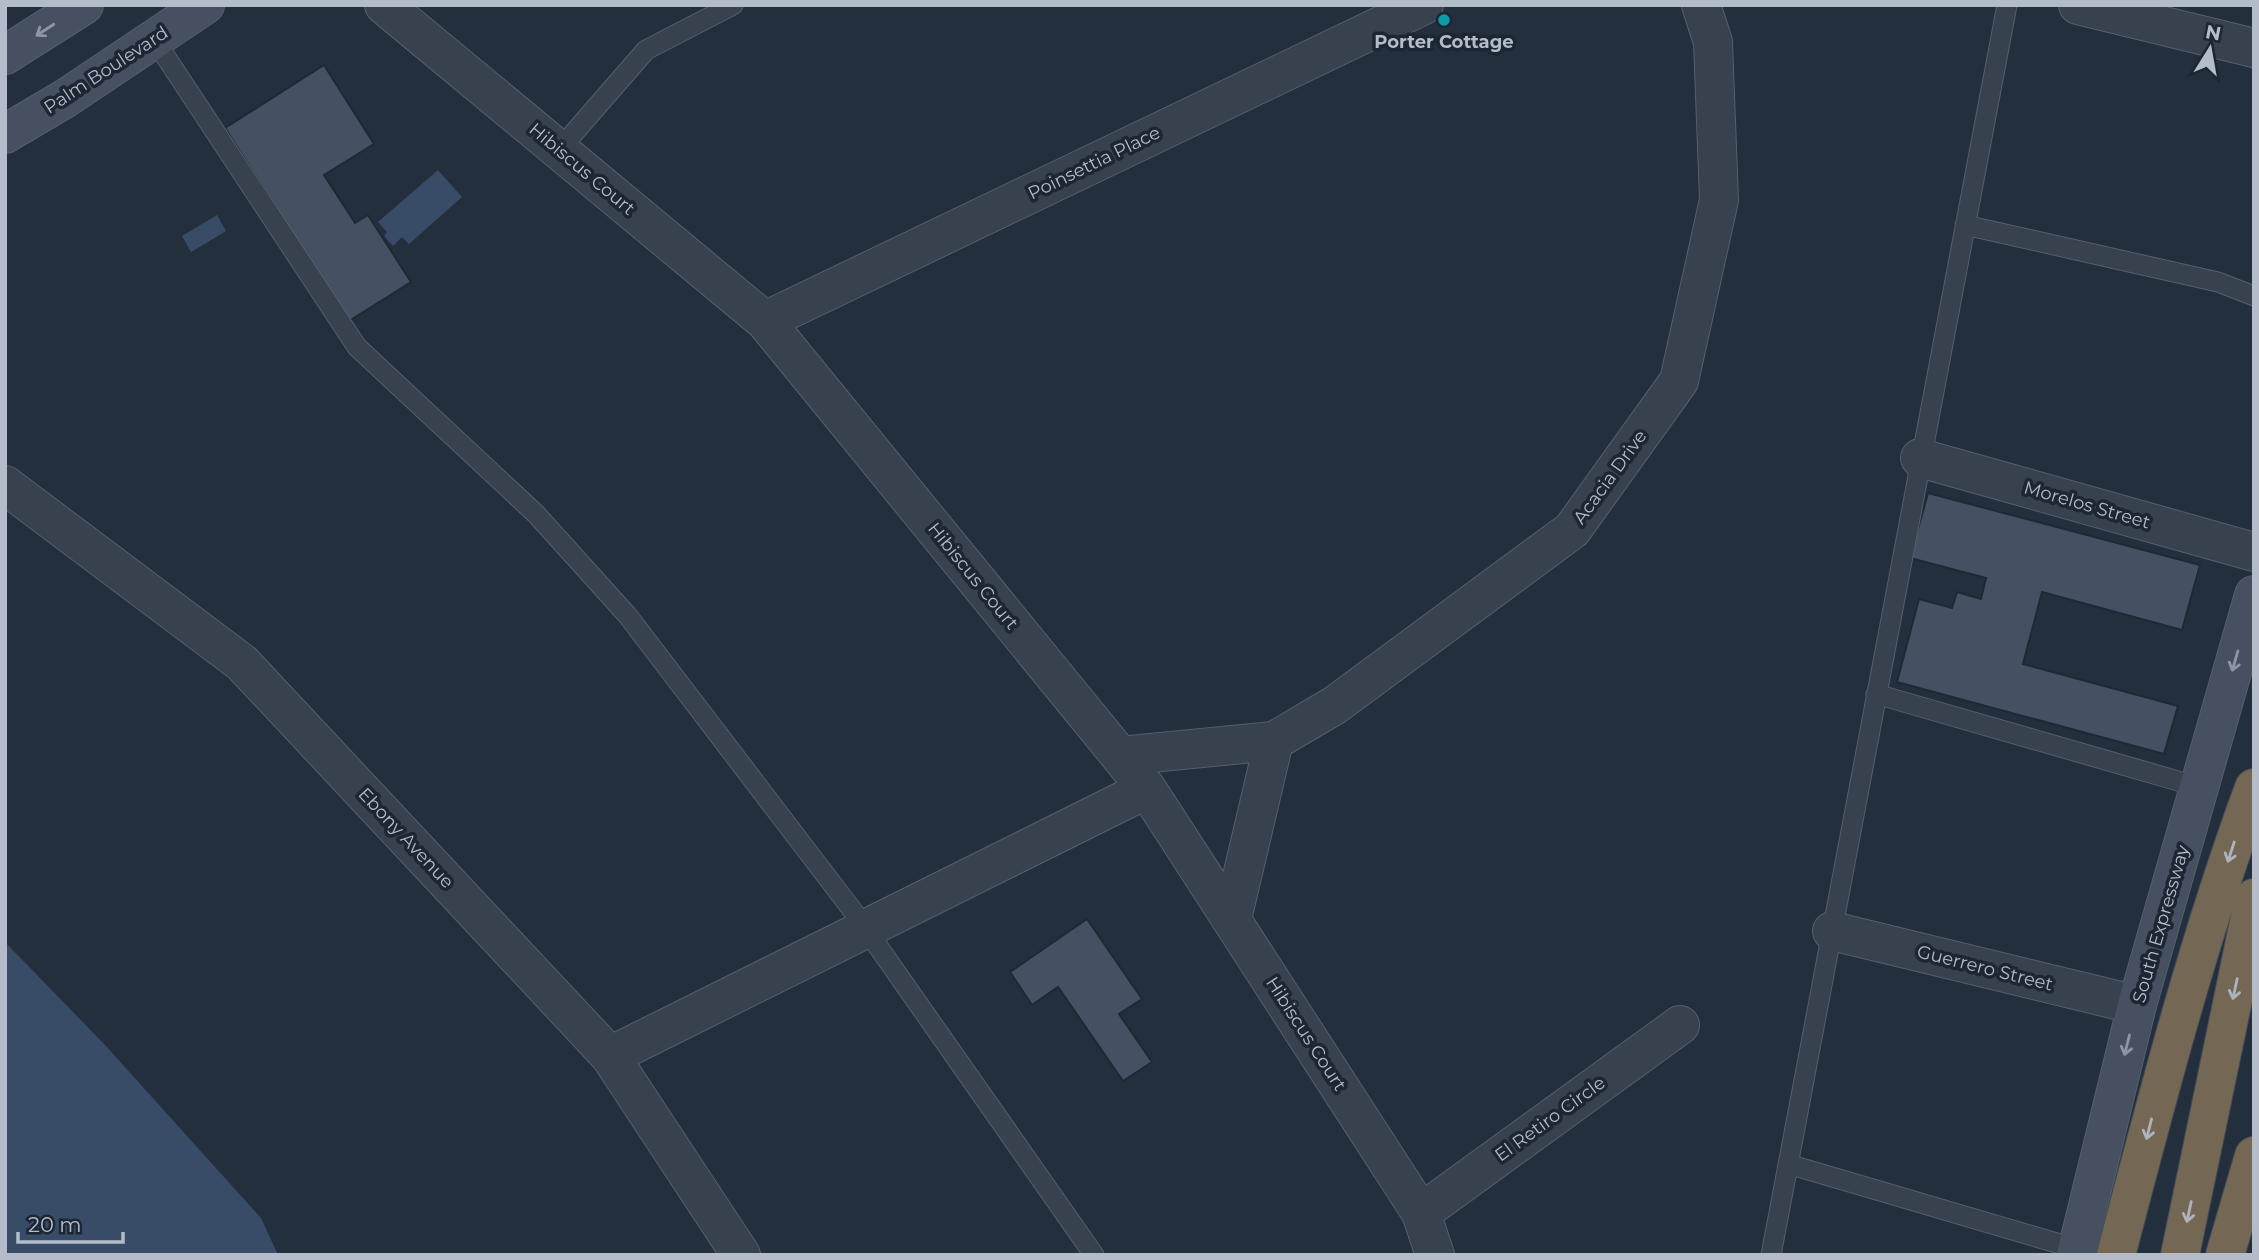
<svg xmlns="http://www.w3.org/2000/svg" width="2259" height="1260" viewBox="0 0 2259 1260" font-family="Montserrat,sans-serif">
<rect width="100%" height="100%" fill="#242f3e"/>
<path fill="#394c67" d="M 438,170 L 462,197 L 409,244 L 402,237 L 393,246 L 384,236 L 387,232 L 378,222 Z
M 217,215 L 226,231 L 191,252 L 182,236 Z
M 5,942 L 105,1045 L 261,1218 L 278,1255 L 10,1255 L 5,1251 Z"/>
<path fill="#455162" stroke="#1f2835" stroke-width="2" d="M 324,65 L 374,144 L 324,175 L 355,223 L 368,215 L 411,282 L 349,321 L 225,128 Z
M 1928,493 L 2200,565 L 2182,630 L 2042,592 L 2023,664 L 2178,706 L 2164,754 L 1897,682 L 1919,599 L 1952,608 L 1957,592 L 1981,599 L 1986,578 L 1910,558 Z
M 1087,919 L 1142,999 L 1119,1014 L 1152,1062 L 1123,1081 L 1058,987 L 1032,1005 L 1010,972 Z"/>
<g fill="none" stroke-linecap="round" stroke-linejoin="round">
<defs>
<path id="service" d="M 154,39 L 357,347 L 536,514 L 628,616 L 856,915 L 1094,1255
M 559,150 L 646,50 L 733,5
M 1965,225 L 2218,282 L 2254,296
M 1876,694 L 2199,787
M 1788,1164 L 2077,1249
M 1771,1255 L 2007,5"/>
<path id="minor" d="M 384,5 L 765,321 L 1147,789 L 1421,1213 L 1435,1255
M 2078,5 L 2254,48
M 765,321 L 1424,5
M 1920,458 L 2254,552
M 5,485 L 242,663 L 610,1056 L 741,1255
M 1120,756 L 1274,741 L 1335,705 L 1572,530 L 1679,381 L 1719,200 L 1713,42 L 1701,5
M 1232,919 L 1274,741
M 1832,931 L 2137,1005
M 610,1056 L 1147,789
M 1421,1213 L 1680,1025"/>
<path id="secondary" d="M 5,55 L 84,5
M 5,134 L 66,98 L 205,5
M 2076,1255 L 2137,1005 L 2254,595"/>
<path id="motorway" d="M 2116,1255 C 2157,1098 2198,940 2254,788
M 2180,1255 L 2254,898
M 2225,1255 L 2254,1156"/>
</defs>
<use href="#service" stroke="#565f6c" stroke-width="21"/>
<use href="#minor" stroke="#565f6c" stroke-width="40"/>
<use href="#secondary" stroke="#565f6c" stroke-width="40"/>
<use href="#motorway" stroke="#434c59" stroke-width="40"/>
<use href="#service" stroke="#38414e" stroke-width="19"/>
<use href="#minor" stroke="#38414e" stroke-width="38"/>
<use href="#secondary" stroke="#465061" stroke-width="38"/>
<use href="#motorway" stroke="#746855" stroke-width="38"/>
</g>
<defs><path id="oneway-shaft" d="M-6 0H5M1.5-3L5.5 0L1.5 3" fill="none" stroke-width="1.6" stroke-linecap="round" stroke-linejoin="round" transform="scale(1.75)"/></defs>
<g stroke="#8e96a5">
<use href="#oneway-shaft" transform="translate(45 30) rotate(147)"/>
<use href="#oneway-shaft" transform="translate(2235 661) rotate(106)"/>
<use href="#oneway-shaft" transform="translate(2127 1045) rotate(104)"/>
</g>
<g stroke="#aeb4bd">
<use href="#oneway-shaft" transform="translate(2231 852) rotate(108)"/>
<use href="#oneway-shaft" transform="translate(2235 989) rotate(102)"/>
<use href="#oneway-shaft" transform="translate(2149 1129) rotate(104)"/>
<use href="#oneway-shaft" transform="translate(2189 1212) rotate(102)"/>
</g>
<circle fill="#0f9aa8" stroke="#1d2633" stroke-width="2.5" cx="1444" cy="20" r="7"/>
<g text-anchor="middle" stroke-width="7" stroke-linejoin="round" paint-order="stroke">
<g font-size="18" font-weight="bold" fill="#b4bcc9" stroke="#1d2633">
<text x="1444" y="48">Porter Cottage</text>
</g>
<g font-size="18" fill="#b4bcc9" stroke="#1d2633">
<text transform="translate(106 70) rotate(-33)" y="6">Palm Boulevard</text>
<text transform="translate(1094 163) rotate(-26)" y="6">Poinsettia Place</text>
<text transform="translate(582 169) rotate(40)" y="6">Hibiscus Court</text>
<text transform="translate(1610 477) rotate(-54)" y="6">Acacia Drive</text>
<text transform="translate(2087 505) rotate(16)" y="6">Morelos Street</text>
<text transform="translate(973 576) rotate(51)" y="6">Hibiscus Court</text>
<text transform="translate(406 838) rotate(47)" y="6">Ebony Avenue</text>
<text transform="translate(2161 924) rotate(-74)" y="6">South Expressway</text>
<text transform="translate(1985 968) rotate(14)" y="6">Guerrero Street</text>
<text transform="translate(1306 1034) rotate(57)" y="6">Hibiscus Court</text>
<text transform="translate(1550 1119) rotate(-36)" y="6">El Retiro Circle</text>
</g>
</g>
<rect width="2259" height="1260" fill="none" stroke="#b4bcc9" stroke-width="14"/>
<g transform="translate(2210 49) rotate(11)" stroke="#1d2633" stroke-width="5" paint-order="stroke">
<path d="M0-5L12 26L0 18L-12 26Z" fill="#b4bcc9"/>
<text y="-10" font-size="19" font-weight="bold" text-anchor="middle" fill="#b4bcc9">N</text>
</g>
<path d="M18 1232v10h105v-10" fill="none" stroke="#b4bcc9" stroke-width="3.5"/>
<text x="28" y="1232" font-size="21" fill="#b4bcc9" stroke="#1d2633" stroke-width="5" paint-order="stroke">20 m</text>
</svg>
